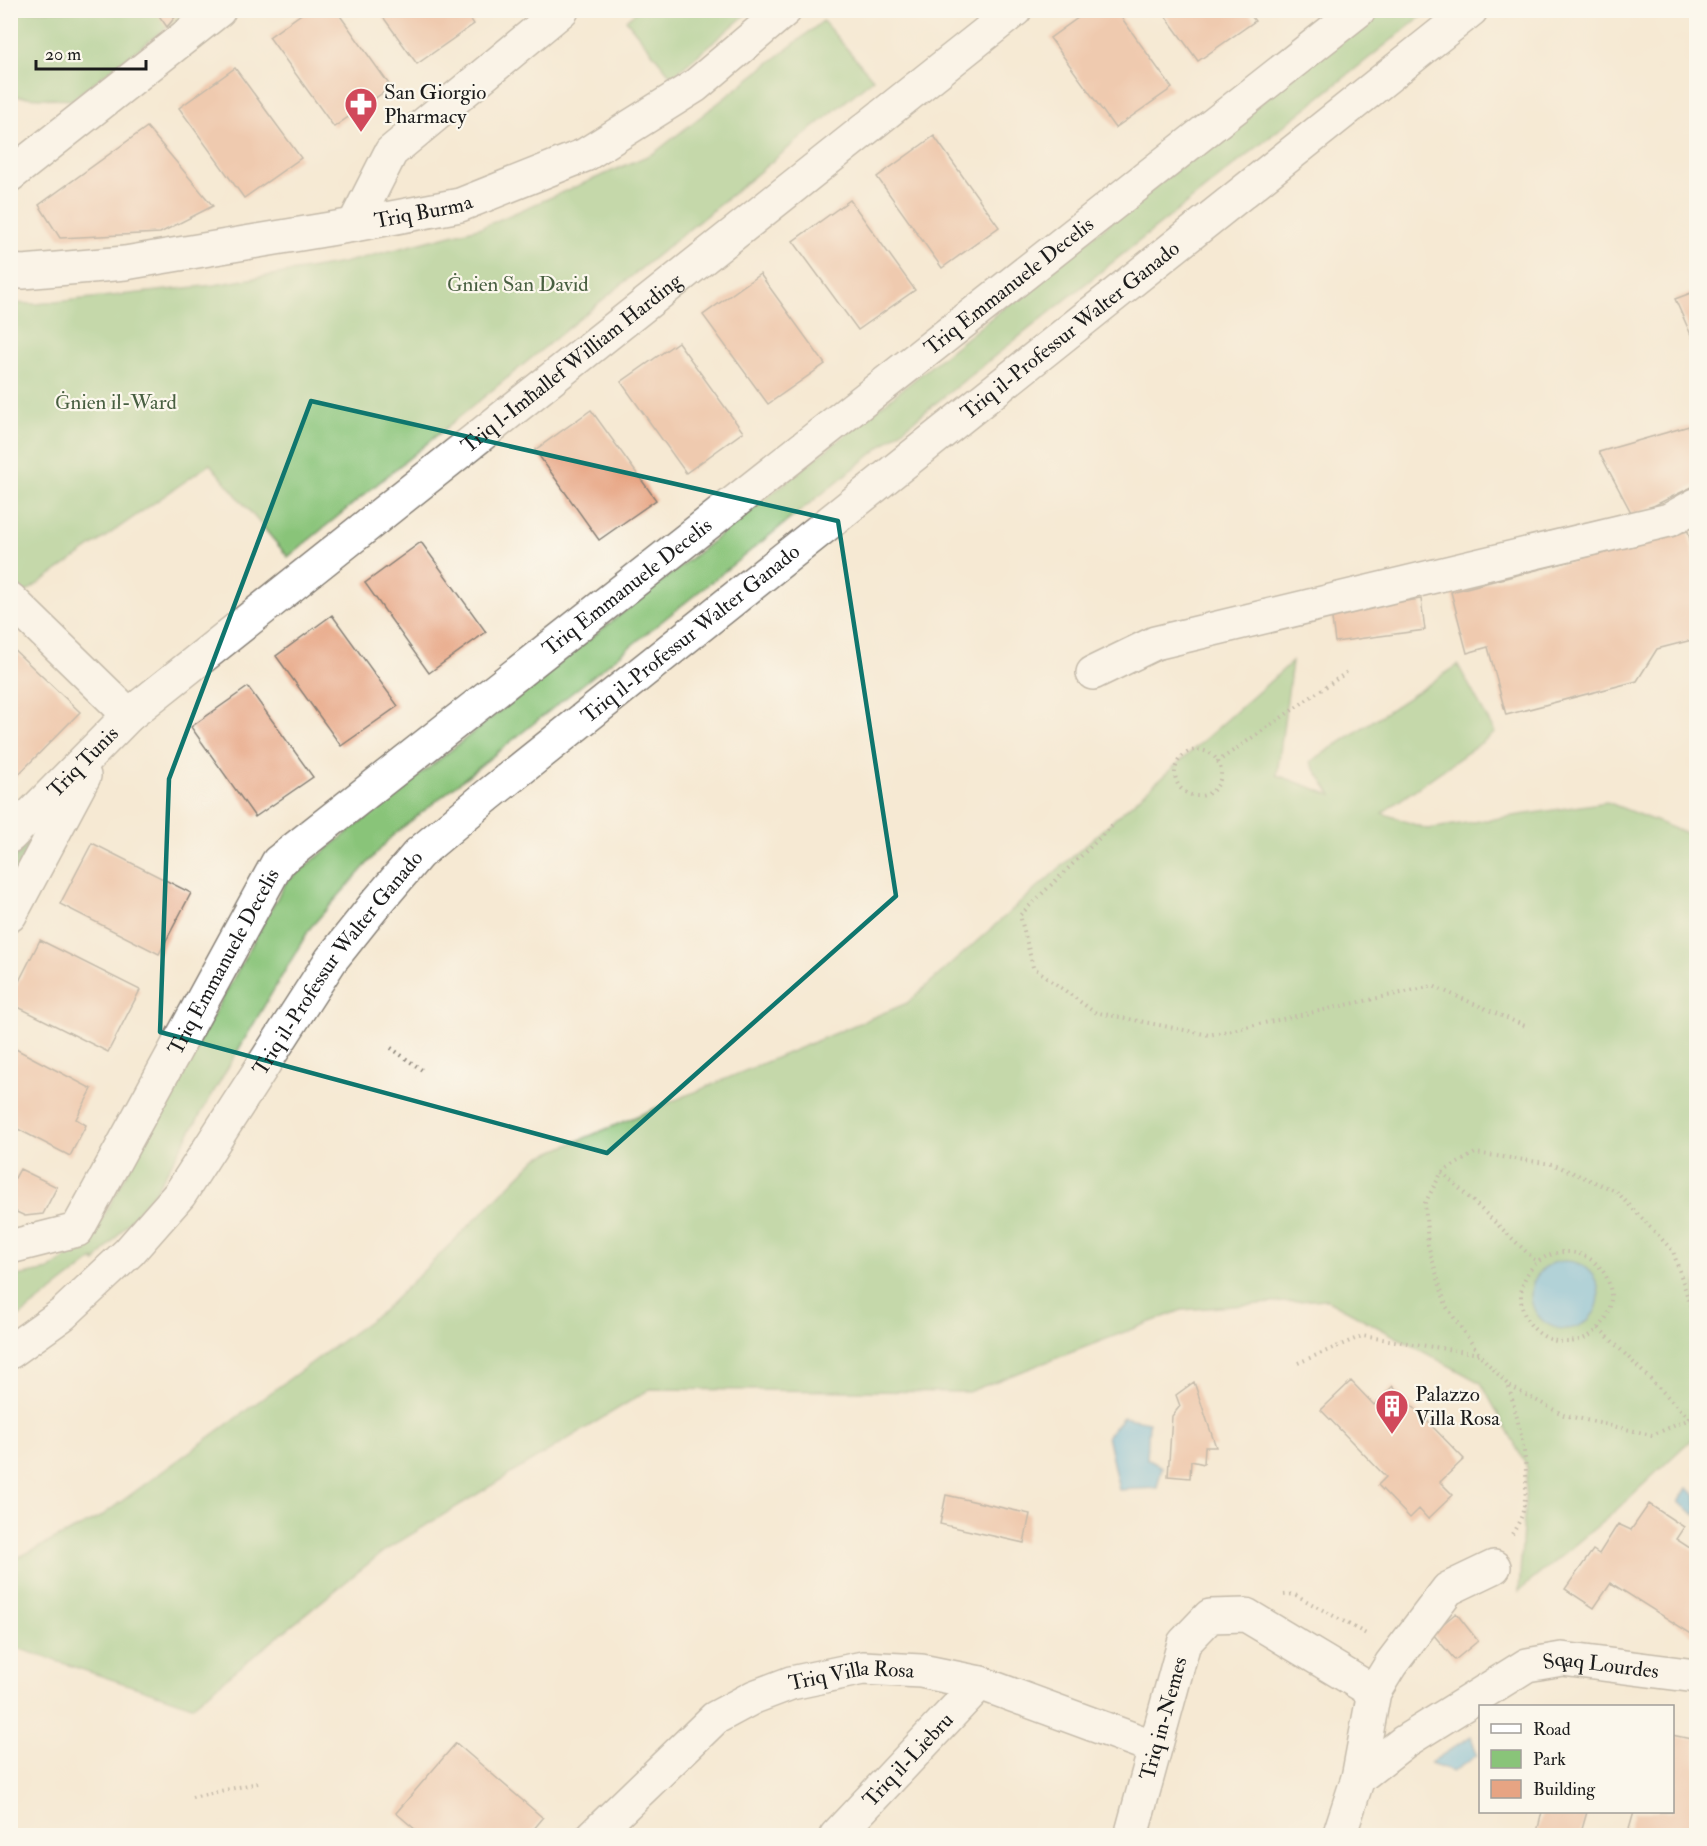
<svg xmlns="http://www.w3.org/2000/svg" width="1707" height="1846" viewBox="0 0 1707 1846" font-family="'IM FELL Double Pica',serif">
<rect width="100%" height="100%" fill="#fbf7ec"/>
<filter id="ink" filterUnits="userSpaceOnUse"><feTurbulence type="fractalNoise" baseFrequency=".0167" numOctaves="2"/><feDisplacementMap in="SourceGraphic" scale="12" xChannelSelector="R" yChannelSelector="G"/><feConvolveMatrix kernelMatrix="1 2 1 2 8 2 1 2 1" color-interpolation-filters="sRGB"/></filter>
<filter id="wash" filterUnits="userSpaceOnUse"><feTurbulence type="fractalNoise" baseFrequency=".008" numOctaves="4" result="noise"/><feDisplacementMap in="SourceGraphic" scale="24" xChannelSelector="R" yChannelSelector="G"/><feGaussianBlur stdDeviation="1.35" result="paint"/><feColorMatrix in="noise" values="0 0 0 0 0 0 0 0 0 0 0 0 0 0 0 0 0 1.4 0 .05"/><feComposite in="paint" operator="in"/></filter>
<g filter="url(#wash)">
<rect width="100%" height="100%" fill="#f6e9d3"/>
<path fill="#89c479" stroke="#52704a" stroke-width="1.5" d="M 10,11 L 189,11 L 71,100 L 11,96 Z
M 637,11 L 637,10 L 750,11 L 672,77 L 626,20 Z
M 1375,11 L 1428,11 L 391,837 L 310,928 L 156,1190 L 95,1262 L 94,1259 L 11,1323 L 11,1277 L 49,1270 L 91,1239 L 286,882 Z
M 823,21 L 873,79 L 288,557 L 210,464 L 22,595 L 10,578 L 10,303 L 36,304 L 214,285 L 343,263 L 482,227 L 654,153 Z
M 1292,662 L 1277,775 L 1332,795 L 1310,762 L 1458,665 L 1495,733 L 1382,813 L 1427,829 L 1607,802 L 1696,837 L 1696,1435 L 1612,1514 L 1519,1591 L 1527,1467 L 1481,1383 L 1326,1299 L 1182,1310 L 968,1392 L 650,1389 L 384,1551 L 192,1706 L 11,1646 L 11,1561 L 100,1517 L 384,1310 L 537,1158 L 907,1003 Z"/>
<path fill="#6eaa69" stroke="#456342" stroke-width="1.5" d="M 49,820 L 11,885 L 11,861 Z"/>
<path fill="#5fb5dc" stroke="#3e687c" stroke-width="1.5" d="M1531 1295a34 34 0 1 1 68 0a34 34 0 1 1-68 0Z
M 1123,1417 L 1149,1422 L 1147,1459 L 1162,1467 L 1157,1488 L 1119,1490 L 1107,1436 Z
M 1687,1488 L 1696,1495 L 1696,1515 L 1678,1502 Z
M 1471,1736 L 1477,1755 L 1453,1771 L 1430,1763 Z"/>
<g id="blocks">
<path fill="#e7a483" d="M 155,10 L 181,10 L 167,27 Z
M 307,10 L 336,10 L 391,87 L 334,127 L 269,37 Z
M 378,10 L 464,10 L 474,24 L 417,64 Z
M 1089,10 L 1116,10 L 1172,88 L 1115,128 L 1050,38 Z
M 1161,10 L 1247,10 L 1255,21 L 1198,61 Z
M 235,68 L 301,158 L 244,198 L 179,108 Z
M 147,127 L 213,206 L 160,233 L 60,238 L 39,205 Z
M 934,136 L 999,227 L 942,268 L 877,177 Z
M 850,200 L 915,290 L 858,330 L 793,241 Z
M 760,274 L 825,364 L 768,404 L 703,315 Z
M 1696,291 L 1696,346 L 1675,299 Z
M 678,342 L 743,432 L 686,473 L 621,382 Z
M 591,410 L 656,500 L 599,540 L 535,450 Z
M 1696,424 L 1696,485 L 1633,516 L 1599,452 Z
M 1688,531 L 1696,564 L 1696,639 L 1657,649 L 1637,681 L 1506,715 L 1488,647 L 1467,653 L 1451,592 Z
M 421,542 L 486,632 L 429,673 L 365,583 Z
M 1421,599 L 1425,630 L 1335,642 L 1331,611 Z
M 332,615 L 398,706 L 341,746 L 276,656 Z
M 10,646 L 80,712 L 10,783 Z
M 248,687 L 313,777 L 255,817 L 191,727 Z
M 92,843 L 191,893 L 159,954 L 60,904 Z
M 40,940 L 140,990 L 108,1052 L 10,1003 L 10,999 Z
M 10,1046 L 92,1089 L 76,1119 L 86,1125 L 70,1156 L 10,1125 Z
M 20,1169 L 57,1187 L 43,1214 L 25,1216 L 10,1209 L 10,1176 L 15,1178 Z
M 1351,1381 L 1374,1405 L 1393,1386 L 1464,1459 L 1440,1482 L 1453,1495 L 1428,1519 L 1419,1509 L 1410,1518 L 1378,1485 L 1386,1477 L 1321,1410 Z
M 1194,1382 L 1216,1447 L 1205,1447 L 1204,1464 L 1191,1461 L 1190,1478 L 1168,1476 L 1172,1416 L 1180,1406 L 1176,1395 Z
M 946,1495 L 1030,1514 L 1024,1543 L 940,1524 Z
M 1649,1504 L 1684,1527 L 1676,1539 L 1696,1552 L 1696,1637 L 1611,1583 L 1594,1608 L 1565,1589 L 1593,1550 L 1599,1554 L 1618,1524 L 1631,1530 Z
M 1456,1613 L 1478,1641 L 1455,1660 L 1432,1633 Z
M 1672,1735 L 1696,1740 L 1696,1836 L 1627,1836 L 1634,1812 L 1672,1812 Z
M 456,1743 L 543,1818 L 528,1836 L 423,1836 L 396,1813 Z
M 1542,1812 L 1587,1812 L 1580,1836 L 1536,1836 Z"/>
</g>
</g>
<g filter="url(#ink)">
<use href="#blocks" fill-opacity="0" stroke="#898278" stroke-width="1.5"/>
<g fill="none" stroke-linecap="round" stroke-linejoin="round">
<defs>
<g id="minor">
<path d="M 10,175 L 219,10"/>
<path d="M 354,225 L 391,152 L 562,10"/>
<path id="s1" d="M 10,271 L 23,272 L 125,263 L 354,225 L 460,205 L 585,155 L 695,86 L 785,10"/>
<path d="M 10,599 L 129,715"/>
<path d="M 1093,673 L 1155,643 L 1669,520 L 1696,505"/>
<path id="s2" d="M 10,836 L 129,715 L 1015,10"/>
<path d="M 10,915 L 84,776"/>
<path id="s3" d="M 10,1247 L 77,1230 L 278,862 L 1359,10"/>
<path id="s4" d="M 10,1352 L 63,1314 L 129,1252 L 180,1194 L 331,960 L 374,906 L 418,854 L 487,796 L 1471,10"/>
<path id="s5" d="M 1358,1778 L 1404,1742 L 1527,1665 L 1562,1659 L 1696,1676"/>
<path id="s6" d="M 593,1836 L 715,1718 L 754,1697 L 791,1683 L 863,1668 L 921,1671 L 980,1683 L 1154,1747"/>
<path id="s7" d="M 836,1836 L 980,1683"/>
<path id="s8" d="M 1131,1836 L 1184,1643 L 1210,1616 L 1246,1615 L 1374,1692"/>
<path d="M 1339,1836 L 1358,1778 L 1374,1692 L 1391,1664 L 1448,1589 L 1494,1567"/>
</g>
</defs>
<use href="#minor" stroke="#898278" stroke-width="36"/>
<path stroke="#898278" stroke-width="4" stroke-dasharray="1.5 4.5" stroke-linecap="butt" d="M1175 773a23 23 0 1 1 46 0a23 23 0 1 1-46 0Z
M 1217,762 L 1350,670
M 1112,826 L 1020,915 L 1033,967 L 1094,1012 L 1209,1035 L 1433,986 L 1525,1026
M 391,1048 L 422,1070
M 1442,1172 L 1537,1262
M1521 1297a45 45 0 1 1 90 0a45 45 0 1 1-90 0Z
M 1696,1323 L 1673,1251 L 1616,1191 L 1552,1164 L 1475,1153 L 1442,1172 L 1425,1203 L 1428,1245 L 1446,1306 L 1479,1354 L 1509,1386 L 1564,1415 L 1652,1435 L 1690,1419 L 1696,1406
M 1599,1328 L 1690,1419
M 1298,1363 L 1362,1336 L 1479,1354
M 1509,1387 C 1520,1430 1532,1467 1523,1511 C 1521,1520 1515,1529 1511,1536
M 1284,1595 L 1294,1594 L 1368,1635
M 192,1797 L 258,1783"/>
<use href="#minor" stroke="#fff" stroke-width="33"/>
</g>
</g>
<path d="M0 0H1707V1846H0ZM 311,401 L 838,521 L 896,896 L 607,1153 L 160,1032 L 169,779 Z" fill="#f6e9d3" fill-opacity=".55" fill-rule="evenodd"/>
<path fill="none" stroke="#0f766e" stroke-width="4.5" stroke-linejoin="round" d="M 311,401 L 838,521 L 896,896 L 607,1153 L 160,1032 L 169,779 Z"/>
<defs>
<symbol id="pharmacy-pin" viewBox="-11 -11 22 30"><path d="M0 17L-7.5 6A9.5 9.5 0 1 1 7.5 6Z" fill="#d1495b" stroke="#fbf7ec"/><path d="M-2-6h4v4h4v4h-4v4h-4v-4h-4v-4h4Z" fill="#fff"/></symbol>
<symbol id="building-pin" viewBox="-11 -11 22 30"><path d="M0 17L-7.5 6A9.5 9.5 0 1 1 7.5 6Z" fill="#d1495b" stroke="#fbf7ec"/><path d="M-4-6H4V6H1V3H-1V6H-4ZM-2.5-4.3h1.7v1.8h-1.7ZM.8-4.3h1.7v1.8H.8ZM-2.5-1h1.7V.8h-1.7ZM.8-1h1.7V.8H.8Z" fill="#fff"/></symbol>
</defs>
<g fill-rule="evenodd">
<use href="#pharmacy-pin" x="342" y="85" width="38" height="52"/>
<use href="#building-pin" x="1373" y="1387" width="38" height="52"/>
</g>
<g text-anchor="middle" stroke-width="4.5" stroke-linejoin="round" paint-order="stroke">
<g font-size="21" fill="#1c1c1c" stroke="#fbf7ec" text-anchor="start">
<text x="384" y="99">San Giorgio<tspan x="384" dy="24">Pharmacy</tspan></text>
<text x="1415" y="1401">Palazzo<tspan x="1415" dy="24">Villa Rosa</tspan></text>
</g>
<g font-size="21" fill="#1c1c1c" stroke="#fbf7ec">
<text dy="7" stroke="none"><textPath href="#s1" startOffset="418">Triq Burma</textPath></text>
<text dy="7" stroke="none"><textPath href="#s3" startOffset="1419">Triq Emmanuele Decelis</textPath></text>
<text dy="7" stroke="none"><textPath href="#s4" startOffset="1485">Triq il-Professur Walter Ganado</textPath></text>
<text dy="7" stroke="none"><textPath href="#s2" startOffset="735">Triq l-Imħallef William Harding</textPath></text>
<text dy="7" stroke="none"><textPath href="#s3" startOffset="933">Triq Emmanuele Decelis</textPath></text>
<text dy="7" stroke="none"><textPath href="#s4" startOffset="999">Triq il-Professur Walter Ganado</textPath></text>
<text dy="7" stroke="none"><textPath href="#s2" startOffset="104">Triq Tunis</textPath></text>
<text dy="7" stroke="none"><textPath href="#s3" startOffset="375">Triq Emmanuele Decelis</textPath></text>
<text dy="7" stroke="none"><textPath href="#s4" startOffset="513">Triq il-Professur Walter Ganado</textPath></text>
<text dy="7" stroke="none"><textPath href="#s5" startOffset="278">Sqaq Lourdes</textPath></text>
<text dy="7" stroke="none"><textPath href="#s6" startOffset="315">Triq Villa Rosa</textPath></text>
<text dy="7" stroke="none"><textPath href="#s8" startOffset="122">Triq in-Nemes</textPath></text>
<text dy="7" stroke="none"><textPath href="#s7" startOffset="105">Triq il-Liebru</textPath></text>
</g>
<g font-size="21" fill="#485f41" stroke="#fbf7ec">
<text x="518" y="291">Ġnien San David</text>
<text x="116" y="409">Ġnien il-Ward</text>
</g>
</g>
<rect width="1707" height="1846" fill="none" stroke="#fbf7ec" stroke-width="36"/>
<rect x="1479" y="1705" width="195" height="108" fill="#fbf7ec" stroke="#a29f99" stroke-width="1.5"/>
<rect x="1491" y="1724" width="30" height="9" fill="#ffffff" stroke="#a29f99" stroke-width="1.5"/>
<text x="1533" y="1735" font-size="18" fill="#1c1c1c">Road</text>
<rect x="1491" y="1750" width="30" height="18" fill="#89c479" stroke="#a29f99" stroke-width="1.5"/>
<text x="1533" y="1765" font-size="18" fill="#1c1c1c">Park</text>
<rect x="1491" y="1780" width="30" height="18" fill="#e7a483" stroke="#a29f99" stroke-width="1.5"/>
<text x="1533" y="1795" font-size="18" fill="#1c1c1c">Building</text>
<path d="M36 60v9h110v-9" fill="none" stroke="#1c1c1c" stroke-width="3"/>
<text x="45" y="60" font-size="18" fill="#1c1c1c" stroke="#fbf7ec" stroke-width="4.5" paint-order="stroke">20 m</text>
</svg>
